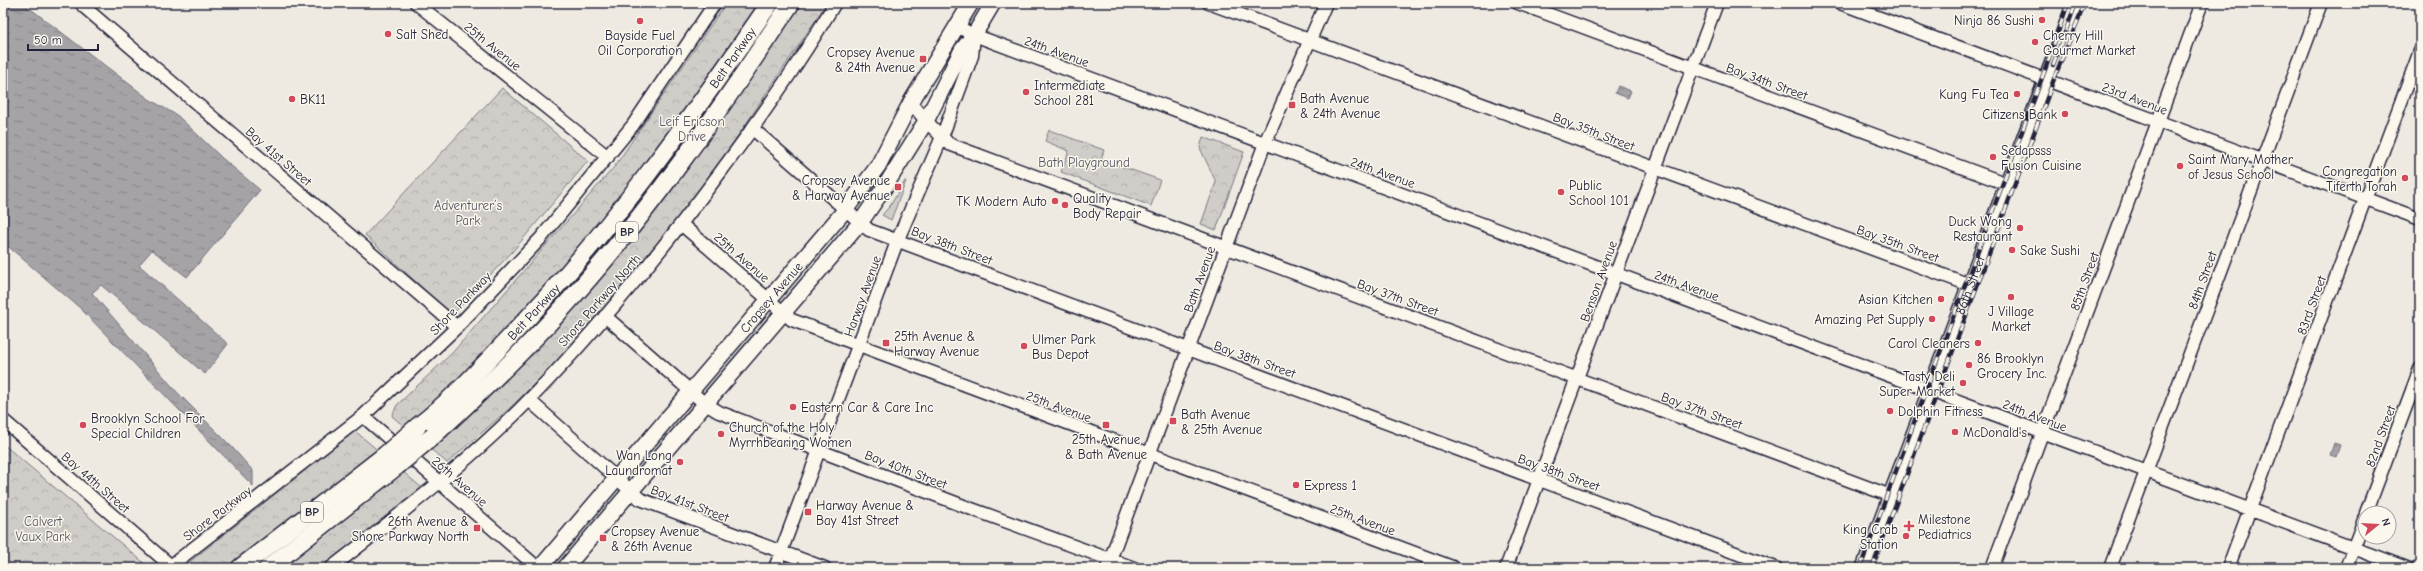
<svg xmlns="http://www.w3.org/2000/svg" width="2423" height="571" viewBox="0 0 2423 571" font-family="'Comic Neue',sans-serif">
<defs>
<pattern id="park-crowns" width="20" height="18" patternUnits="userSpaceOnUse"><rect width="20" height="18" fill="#d0cdc9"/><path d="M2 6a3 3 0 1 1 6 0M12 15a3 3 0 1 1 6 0" fill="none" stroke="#b2b0ae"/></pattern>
<pattern id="water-ripples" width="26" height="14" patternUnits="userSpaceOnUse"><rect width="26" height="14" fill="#a6a3a7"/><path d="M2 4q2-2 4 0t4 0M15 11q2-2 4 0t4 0" fill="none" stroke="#878489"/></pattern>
</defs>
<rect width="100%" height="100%" fill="#eeeae2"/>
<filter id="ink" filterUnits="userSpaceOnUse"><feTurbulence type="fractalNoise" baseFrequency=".025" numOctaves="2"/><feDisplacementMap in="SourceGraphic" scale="8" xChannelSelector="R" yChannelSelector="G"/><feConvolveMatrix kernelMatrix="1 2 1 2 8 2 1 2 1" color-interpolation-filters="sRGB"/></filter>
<g filter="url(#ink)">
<path fill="#d0cdc9" stroke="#797882" d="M 905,181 L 906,181 L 891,220 L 882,215 L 890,206 Z"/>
<path fill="url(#park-crowns)" stroke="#797882" d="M 726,3 L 827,3 L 727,152 L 662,239 L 563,355 L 511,407 L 447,463 L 392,416 L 397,405 L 453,352 L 615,166 Z
M 502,88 L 588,161 L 513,251 L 452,315 L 365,235 Z
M 1049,130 L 1104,150 L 1101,159 L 1160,180 L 1151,206 L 1061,172 L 1069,151 L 1045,141 Z
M 1203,137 L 1244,152 L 1216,230 L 1201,224 L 1216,182 L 1200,148 Z
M 355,431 L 422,488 L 321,568 L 182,568 Z
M 3,444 L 150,568 L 3,568 Z"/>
<path fill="url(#water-ripples)" stroke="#716f7c" d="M 3,3 L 23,3 L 149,99 L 178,116 L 222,158 L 260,190 L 187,277 L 152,250 L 139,265 L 228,344 L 205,374 L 101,285 L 92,293 L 177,392 L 231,446 L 253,471 L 253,486 L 81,309 L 3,242 Z
M 1618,86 L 1631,91 L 1628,98 L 1615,93 Z
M 2334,443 L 2340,445 L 2336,457 L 2330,455 Z"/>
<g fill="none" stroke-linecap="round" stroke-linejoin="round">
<defs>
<path id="minor" d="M 416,3 L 608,157
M 1209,3 L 1970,285
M 1518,3 L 2007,184
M 1840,3 L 2420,219
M 83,6 L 457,327
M 958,27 L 974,35 L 2407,568
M 911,102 L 926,121 L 949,144 L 1891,496
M 753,129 L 869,230 L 1776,568
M 681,224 L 792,320 L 1455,568
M 605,316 L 704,403 L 719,412 L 969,508 L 1134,568
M 529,400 L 640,499 L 825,568
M 363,416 L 538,568
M 3,420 L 171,566
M 2366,513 L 2420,369
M 168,568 L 363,416 L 457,327 L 541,238 L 633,125 L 715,3
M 331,568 C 399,515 469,462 529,400 C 598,329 660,253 719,174 C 760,119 800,62 835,3
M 775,568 L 898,239 L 942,137 L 972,56 L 974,35
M 1107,568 L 1265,143 L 1326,3
M 1506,568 L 1717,3
M 1992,568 L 2202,3
M 2110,568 L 2321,3
M 2228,568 L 2420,51
M 2346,568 L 2365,517"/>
<g id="major">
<path id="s1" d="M 540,568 L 846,209 L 878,166 L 911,102 L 971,3"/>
<path d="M 565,568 L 860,223 L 884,188 L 926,121 L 962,50 L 974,35 L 993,3"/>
<path id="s2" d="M 1864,568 L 2075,3"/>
</g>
<g id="highway">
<path id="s3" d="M 417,427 C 451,401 481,368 510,337 C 608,234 690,120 770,3"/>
<path d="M 433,436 C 477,396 520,355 560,311 C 647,216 720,110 791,3"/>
<path d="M 240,568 L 384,456"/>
<path d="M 268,568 L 397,466"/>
</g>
</defs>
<use href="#minor" stroke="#22223b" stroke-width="15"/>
<use href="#major" stroke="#22223b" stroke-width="18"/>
<use href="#highway" stroke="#22223b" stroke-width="20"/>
<use href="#minor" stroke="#fbf7ec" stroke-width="12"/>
<use href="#major" stroke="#fbf7ec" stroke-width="15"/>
<use href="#highway" stroke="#fbf7ec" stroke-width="17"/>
<defs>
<path id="rail" d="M 2053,65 L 2076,3
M 1860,568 L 2046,67 L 2068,3
M 1872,568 L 2057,71 L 2085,3"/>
</defs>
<use href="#rail" stroke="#22223b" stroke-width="4.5"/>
<use href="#rail" stroke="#fbf7ec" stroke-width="3" stroke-dasharray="9" stroke-linecap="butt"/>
<defs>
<path id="highway-bridge" d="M 384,456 L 417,427
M 397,466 L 433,436"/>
</defs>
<use href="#highway-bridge" stroke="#22223b" stroke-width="20" stroke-linecap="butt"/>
<use href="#highway-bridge" stroke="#fbf7ec" stroke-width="17"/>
</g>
</g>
<g fill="#d1495b" stroke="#fbf7ec" stroke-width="1.5">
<circle cx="2042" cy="20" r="4"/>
<circle cx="640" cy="21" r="4"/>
<circle cx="388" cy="34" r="4"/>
<circle cx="2035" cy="42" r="4"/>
<rect x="919" y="55" width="8" height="8" rx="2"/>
<circle cx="1026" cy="92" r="4"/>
<circle cx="2017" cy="94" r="4"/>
<circle cx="292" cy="99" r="4"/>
<rect x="1288" y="101" width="8" height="8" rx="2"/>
<circle cx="2065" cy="114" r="4"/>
<circle cx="1993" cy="157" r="4"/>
<circle cx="2180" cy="166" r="4"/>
<circle cx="2405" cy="178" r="4"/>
<rect x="894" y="183" width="8" height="8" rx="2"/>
<circle cx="1561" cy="192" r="4"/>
<circle cx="1055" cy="201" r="4"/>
<circle cx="1065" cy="205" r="4"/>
<circle cx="2020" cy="228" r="4"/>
<circle cx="2012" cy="250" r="4"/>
<circle cx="2011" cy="297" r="4"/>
<circle cx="1941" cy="299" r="4"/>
<circle cx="1932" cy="319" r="4"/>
<rect x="882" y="339" width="8" height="8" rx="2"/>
<circle cx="1978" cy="343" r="4"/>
<circle cx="1024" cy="346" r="4"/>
<circle cx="1969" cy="365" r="4"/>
<circle cx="1963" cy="383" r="4"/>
<circle cx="793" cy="407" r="4"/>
<circle cx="1890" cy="411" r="4"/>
<rect x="1169" y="417" width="8" height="8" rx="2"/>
<circle cx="83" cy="425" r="4"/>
<rect x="1102" y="421" width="8" height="8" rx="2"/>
<circle cx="1955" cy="432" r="4"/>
<circle cx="721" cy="434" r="4"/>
<circle cx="680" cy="462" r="4"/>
<circle cx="1296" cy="485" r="4"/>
<rect x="804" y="508" width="8" height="8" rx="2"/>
<path d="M1907 520h4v4h4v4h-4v4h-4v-4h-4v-4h4z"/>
<rect x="473" y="524" width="8" height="8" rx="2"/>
<circle cx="1906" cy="536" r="4"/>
<rect x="599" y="534" width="8" height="8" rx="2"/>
</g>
<g text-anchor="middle" stroke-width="3" stroke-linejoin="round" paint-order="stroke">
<g fill="#fbf7ec" stroke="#636270" stroke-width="1">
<rect x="616" y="222" width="22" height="20" rx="3"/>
<rect x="301" y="502" width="22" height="20" rx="3"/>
</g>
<g font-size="12" font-weight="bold" fill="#22223b">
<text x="627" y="236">BP</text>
<text x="312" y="516">BP</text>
</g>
<g font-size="13" fill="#22223b" stroke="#fbf7ec" text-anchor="start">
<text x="2034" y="25" text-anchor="end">Ninja 86 Sushi</text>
<text x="396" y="39">Salt Shed</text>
<text x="640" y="40" text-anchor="middle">Bayside Fuel<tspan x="640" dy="15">Oil Corporation</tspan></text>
<text x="2043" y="40">Cherry Hill<tspan x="2043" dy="15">Gourmet Market</tspan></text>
<text x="915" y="57" text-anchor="end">Cropsey Avenue<tspan x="915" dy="15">&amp; 24th Avenue</tspan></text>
<text x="1034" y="90">Intermediate<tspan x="1034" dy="15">School 281</tspan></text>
<text x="2009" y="99" text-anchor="end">Kung Fu Tea</text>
<text x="1300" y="103">Bath Avenue<tspan x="1300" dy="15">&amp; 24th Avenue</tspan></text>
<text x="300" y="104">BK11</text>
<text x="2057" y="119" text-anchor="end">Citizens Bank</text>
<text x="2001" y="155">Sedapsss<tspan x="2001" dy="15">Fusion Cuisine</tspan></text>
<text x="2188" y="164">Saint Mary Mother<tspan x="2188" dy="15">of Jesus School</tspan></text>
<text x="2397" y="176" text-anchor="end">Congregation<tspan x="2397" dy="15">Tiferth Torah</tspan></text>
<text x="890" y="185" text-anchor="end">Cropsey Avenue<tspan x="890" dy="15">&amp; Harway Avenue</tspan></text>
<text x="1569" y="190">Public<tspan x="1569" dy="15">School 101</tspan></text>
<text x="1073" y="203">Quality<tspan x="1073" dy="15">Body Repair</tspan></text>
<text x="1047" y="206" text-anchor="end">TK Modern Auto</text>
<text x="2012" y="226" text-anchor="end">Duck Wong<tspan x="2012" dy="15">Restaurant</tspan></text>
<text x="2020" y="255">Sake Sushi</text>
<text x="1933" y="304" text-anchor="end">Asian Kitchen</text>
<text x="2011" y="316" text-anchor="middle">J Village<tspan x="2011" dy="15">Market</tspan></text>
<text x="1924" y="324" text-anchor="end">Amazing Pet Supply</text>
<text x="894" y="341">25th Avenue &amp;<tspan x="894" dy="15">Harway Avenue</tspan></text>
<text x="1032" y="344">Ulmer Park<tspan x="1032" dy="15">Bus Depot</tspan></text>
<text x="1970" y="348" text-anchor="end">Carol Cleaners</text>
<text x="1977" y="363">86 Brooklyn<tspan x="1977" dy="15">Grocery Inc.</tspan></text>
<text x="1955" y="381" text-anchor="end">Tasty Deli<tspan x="1955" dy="15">Super Market</tspan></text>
<text x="801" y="412">Eastern Car &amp; Care Inc</text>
<text x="1898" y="416">Dolphin Fitness</text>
<text x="1181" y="419">Bath Avenue<tspan x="1181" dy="15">&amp; 25th Avenue</tspan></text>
<text x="91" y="423">Brooklyn School For<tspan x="91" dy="15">Special Children</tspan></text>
<text x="729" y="432">Church of the Holy<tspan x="729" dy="15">Myrrhbearing Women</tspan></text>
<text x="1963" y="437">McDonald's</text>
<text x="1106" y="444" text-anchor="middle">25th Avenue<tspan x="1106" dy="15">&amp; Bath Avenue</tspan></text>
<text x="672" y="460" text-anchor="end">Wan Long<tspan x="672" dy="15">Laundromat</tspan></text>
<text x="1304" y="490">Express 1</text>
<text x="816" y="510">Harway Avenue &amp;<tspan x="816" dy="15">Bay 41st Street</tspan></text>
<text x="1918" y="524">Milestone<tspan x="1918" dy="15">Pediatrics</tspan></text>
<text x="469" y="526" text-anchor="end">26th Avenue &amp;<tspan x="469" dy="15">Shore Parkway North</tspan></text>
<text x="1898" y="534" text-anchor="end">King Crab<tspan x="1898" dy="15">Station</tspan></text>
<text x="611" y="536">Cropsey Avenue<tspan x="611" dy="15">&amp; 26th Avenue</tspan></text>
</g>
<g font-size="13" fill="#22223b" stroke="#fbf7ec">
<text transform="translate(493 46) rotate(39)" y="5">25th Avenue</text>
<text transform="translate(1057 51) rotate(20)" y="5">24th Avenue</text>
<text dy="5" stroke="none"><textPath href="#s3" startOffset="487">Belt Parkway</textPath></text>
<text transform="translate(1767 81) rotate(20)" y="5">Bay 34th Street</text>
<text transform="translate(2135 98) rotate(21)" y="5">23rd Avenue</text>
<text transform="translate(1594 131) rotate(21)" y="5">Bay 35th Street</text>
<text transform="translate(279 156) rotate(41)" y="5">Bay 41st Street</text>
<text transform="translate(1383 172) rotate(20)" y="5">24th Avenue</text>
<text transform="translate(1898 243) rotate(20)" y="5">Bay 35th Street</text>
<text transform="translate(952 245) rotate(21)" y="5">Bay 38th Street</text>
<text transform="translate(742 257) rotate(41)" y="5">25th Avenue</text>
<text transform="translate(1199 279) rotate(-70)" y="5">Bath Avenue</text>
<text transform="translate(2202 280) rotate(-70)" y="5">84th Street</text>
<text transform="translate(1598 281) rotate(-70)" y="5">Benson Avenue</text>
<text transform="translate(2084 281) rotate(-70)" y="5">85th Street</text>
<text transform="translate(1687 285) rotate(20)" y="5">24th Avenue</text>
<text dy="5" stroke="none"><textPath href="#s2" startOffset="302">86th Street</textPath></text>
<text transform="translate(862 296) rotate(-70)" y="5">Harway Avenue</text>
<text dy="5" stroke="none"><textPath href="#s1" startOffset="356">Cropsey Avenue</textPath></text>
<text transform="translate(1398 297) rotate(20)" y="5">Bay 37th Street</text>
<text transform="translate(599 300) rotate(-49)" y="5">Shore Parkway North</text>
<text transform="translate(460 303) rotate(-46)" y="5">Shore Parkway</text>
<text transform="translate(2311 305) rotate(-70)" y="5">83rd Street</text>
<text dy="5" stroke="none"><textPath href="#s3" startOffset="164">Belt Parkway</textPath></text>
<text transform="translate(1255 359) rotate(20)" y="5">Bay 38th Street</text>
<text transform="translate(1059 406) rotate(20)" y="5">25th Avenue</text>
<text transform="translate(1702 410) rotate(20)" y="5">Bay 37th Street</text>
<text transform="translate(2035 415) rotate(21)" y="5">24th Avenue</text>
<text transform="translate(2380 436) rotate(-70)" y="5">82nd Street</text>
<text transform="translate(906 469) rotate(21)" y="5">Bay 40th Street</text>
<text transform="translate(1559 472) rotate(20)" y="5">Bay 38th Street</text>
<text transform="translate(460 481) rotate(41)" y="5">26th Avenue</text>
<text transform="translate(96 482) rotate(41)" y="5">Bay 44th Street</text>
<text transform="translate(690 503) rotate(21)" y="5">Bay 41st Street</text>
<text transform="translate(217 513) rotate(-37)" y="5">Shore Parkway</text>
<text transform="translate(1363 519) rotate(20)" y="5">25th Avenue</text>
</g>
<g font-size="13" fill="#565566" stroke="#fbf7ec">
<text x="692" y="126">Leif Ericson<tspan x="692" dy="15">Drive</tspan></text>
<text x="1084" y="167">Bath Playground</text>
<text x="468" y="210">Adventurer’s<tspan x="468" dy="15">Park</tspan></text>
<text x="43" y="526">Calvert<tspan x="43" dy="15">Vaux Park</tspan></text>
</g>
</g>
<rect width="2423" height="571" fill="none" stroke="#fbf7ec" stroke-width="16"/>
<rect x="8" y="8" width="2407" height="555" fill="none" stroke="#22223b" stroke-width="1.5" filter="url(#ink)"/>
<g transform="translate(2377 525) rotate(72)"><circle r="19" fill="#fbf7ec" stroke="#a4a2a5"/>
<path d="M0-3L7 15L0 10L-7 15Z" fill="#d1495b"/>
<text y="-6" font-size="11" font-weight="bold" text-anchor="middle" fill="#22223b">N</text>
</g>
<path d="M28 44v6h70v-6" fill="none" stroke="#22223b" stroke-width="2"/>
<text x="34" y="44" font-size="12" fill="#22223b" stroke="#fbf7ec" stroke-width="3" paint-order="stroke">50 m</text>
</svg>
